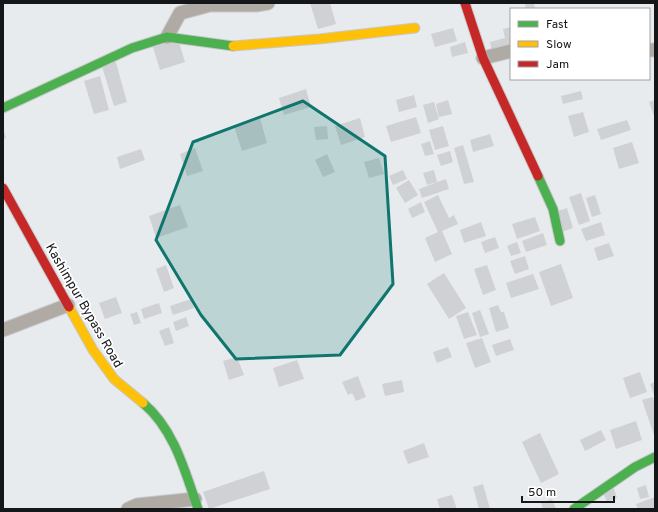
<svg xmlns="http://www.w3.org/2000/svg" width="658" height="512" viewBox="0 0 658 512" font-family="Overpass,sans-serif">
<rect width="100%" height="100%" fill="#e8ebee"/>
<path fill="#cfd1d4" d="M 310,3 L 330,3 L 336,24 L 318,29 Z
M 534,3 L 535,9 L 526,9 L 525,4 Z
M 511,27 L 511,48 L 492,52 L 490,42 L 505,38 L 503,29 Z
M 453,28 L 457,41 L 435,47 L 431,34 Z
M 178,39 L 185,62 L 160,70 L 153,47 Z
M 465,42 L 468,53 L 452,57 L 450,47 Z
M 115,59 L 127,102 L 114,106 L 101,63 Z
M 100,76 L 109,110 L 94,114 L 84,81 Z
M 306,89 L 311,107 L 284,115 L 279,98 Z
M 581,91 L 583,99 L 563,104 L 561,96 Z
M 414,95 L 417,107 L 399,112 L 396,100 Z
M 448,100 L 452,114 L 439,117 L 436,104 Z
M 655,100 L 655,119 L 649,102 Z
M 434,102 L 439,119 L 428,123 L 423,105 Z
M 583,112 L 589,132 L 574,137 L 568,116 Z
M 416,117 L 421,133 L 391,142 L 386,126 Z
M 260,118 L 267,143 L 242,151 L 234,126 Z
M 360,118 L 365,137 L 341,145 L 335,126 Z
M 627,120 L 631,130 L 601,140 L 597,129 Z
M 327,126 L 328,139 L 316,140 L 314,127 Z
M 443,126 L 449,146 L 435,150 L 429,130 Z
M 3,128 L 6,138 L 3,139 Z
M 490,134 L 494,146 L 473,152 L 470,140 Z
M 430,141 L 434,154 L 425,156 L 421,144 Z
M 632,142 L 639,163 L 619,169 L 613,148 Z
M 463,145 L 474,182 L 464,184 L 454,148 Z
M 195,148 L 203,171 L 187,176 L 180,154 Z
M 141,149 L 145,160 L 120,169 L 117,157 Z
M 450,151 L 453,162 L 441,166 L 437,155 Z
M 327,154 L 335,172 L 323,177 L 315,160 Z
M 379,158 L 384,174 L 369,178 L 364,162 Z
M 403,170 L 407,179 L 393,185 L 389,176 Z
M 434,170 L 437,182 L 427,185 L 423,173 Z
M 446,179 L 449,189 L 422,198 L 419,189 Z
M 409,180 L 418,195 L 405,203 L 396,188 Z
M 581,193 L 590,221 L 579,225 L 569,197 Z
M 438,195 L 449,218 L 454,215 L 458,224 L 442,231 L 452,254 L 435,262 L 425,238 L 438,232 L 424,202 Z
M 595,195 L 601,214 L 592,217 L 586,198 Z
M 421,202 L 425,212 L 412,218 L 408,209 Z
M 180,205 L 188,227 L 156,238 L 149,216 Z
M 567,208 L 573,228 L 562,232 L 555,212 Z
M 535,217 L 540,231 L 517,239 L 512,224 Z
M 481,222 L 486,236 L 464,243 L 460,230 Z
M 601,222 L 605,235 L 586,241 L 581,229 Z
M 543,233 L 547,245 L 526,252 L 522,241 Z
M 495,237 L 499,248 L 485,253 L 481,242 Z
M 517,242 L 521,253 L 511,256 L 507,246 Z
M 609,243 L 614,256 L 598,261 L 594,248 Z
M 525,256 L 529,269 L 515,274 L 510,261 Z
M 561,264 L 573,298 L 551,306 L 539,272 Z
M 166,265 L 174,288 L 164,292 L 156,269 Z
M 487,265 L 496,290 L 483,295 L 474,269 Z
M 444,273 L 466,308 L 449,319 L 427,284 Z
M 533,274 L 539,289 L 511,298 L 506,283 Z
M 116,297 L 122,313 L 105,319 L 99,303 Z
M 191,299 L 194,308 L 173,315 L 170,306 Z
M 159,303 L 162,313 L 144,319 L 141,309 Z
M 498,305 L 501,312 L 504,312 L 509,328 L 496,332 L 489,308 Z
M 480,310 L 489,334 L 480,337 L 472,313 Z
M 137,312 L 141,323 L 134,325 L 130,314 Z
M 468,312 L 477,335 L 464,339 L 456,316 Z
M 186,317 L 189,326 L 176,331 L 173,322 Z
M 169,327 L 174,343 L 165,346 L 159,331 Z
M 482,338 L 491,362 L 475,368 L 466,343 Z
M 510,339 L 514,350 L 496,356 L 492,345 Z
M 448,347 L 452,357 L 437,363 L 433,352 Z
M 237,357 L 244,375 L 229,380 L 223,361 Z
M 297,360 L 304,379 L 279,387 L 273,368 Z
M 640,372 L 647,392 L 630,398 L 623,378 Z
M 358,376 L 366,397 L 356,401 L 352,393 L 348,395 L 342,382 Z
M 402,380 L 404,392 L 385,396 L 382,384 Z
M 655,382 L 655,398 L 650,384 Z
M 653,397 L 655,403 L 655,438 L 642,400 Z
M 636,421 L 642,440 L 616,449 L 610,430 Z
M 601,430 L 606,440 L 585,451 L 580,440 Z
M 540,433 L 559,474 L 541,483 L 522,442 Z
M 424,443 L 429,457 L 408,464 L 403,451 Z
M 264,471 L 270,489 L 209,509 L 203,492 Z
M 483,484 L 490,509 L 479,509 L 473,487 Z
M 646,485 L 649,497 L 640,499 L 637,488 Z
M 613,486 L 617,498 L 607,502 L 602,490 Z
M 452,495 L 457,509 L 440,509 L 437,499 Z
M 655,497 L 655,509 L 638,509 L 636,504 Z
M 552,499 L 556,509 L 543,509 L 541,503 Z"/>
<g fill="none" stroke-linecap="round" stroke-linejoin="round">
<defs>
<path id="street" d="M 167,37 L 180,13 L 210,5 L 256,5 L 268,3
M 649,50 L 655,50
M 483,58 L 511,51
M 3,330 L 68,305
M 128,509 L 137,505 L 195,499"/>
<path id="fast" d="M 3,108 L 132,48 L 167,37 L 233,46
M 538,176 L 553,209 L 560,241
M 143,403 C 174,429 185,471 198,509
M 574,509 L 635,467 L 655,457"/>
<path id="slow" d="M 233,46 L 319,39 L 415,28
M 69,307 L 93,350 L 114,379 L 143,403"/>
<path id="jam" d="M 465,3 L 483,58 L 538,176
M 3,188 L 69,307"/>
</defs>
<use href="#street" stroke="#c7c9cb" stroke-width="15"/>
<use href="#fast" stroke="#c7c9cb" stroke-width="11"/>
<use href="#slow" stroke="#c7c9cb" stroke-width="11"/>
<use href="#jam" stroke="#c7c9cb" stroke-width="11"/>
<use href="#street" stroke="#b0aaa4" stroke-width="13"/>
<use href="#fast" stroke="#4caf50" stroke-width="9"/>
<use href="#slow" stroke="#ffc107" stroke-width="9"/>
<use href="#jam" stroke="#c62828" stroke-width="9"/>
</g>
<path fill="#0f766e" fill-opacity="0.2" stroke="#0f766e" stroke-width="3" stroke-linejoin="round" d="M 303,101 L 385,156 L 393,284 L 340,355 L 236,359 L 201,315 L 156,240 L 193,142 Z"/>
<g text-anchor="middle" stroke-width="3.5" stroke-linejoin="round" paint-order="stroke">
<g font-size="13" fill="#151618" stroke="#fff">
<text transform="translate(85 305) rotate(60)" y="5">Kashimpur Bypass Road</text>
</g>
</g>
<rect width="658" height="512" fill="none" stroke="#151618" stroke-width="8"/>
<rect x="510" y="8" width="140" height="72" fill="#ffffff" stroke="#a1a2a3"/>
<rect x="518" y="21" width="20" height="6" fill="#4caf50" stroke="#a1a2a3"/>
<text x="546" y="28" font-size="12" fill="#151618">Fast</text>
<rect x="518" y="41" width="20" height="6" fill="#ffc107" stroke="#a1a2a3"/>
<text x="546" y="48" font-size="12" fill="#151618">Slow</text>
<rect x="518" y="61" width="20" height="6" fill="#c62828" stroke="#a1a2a3"/>
<text x="546" y="68" font-size="12" fill="#151618">Jam</text>
<path d="M522 496v6h92v-6" fill="none" stroke="#151618" stroke-width="2"/>
<text x="528" y="496" font-size="12" fill="#151618" stroke="#ffffff" stroke-width="3" paint-order="stroke">50 m</text>
</svg>
